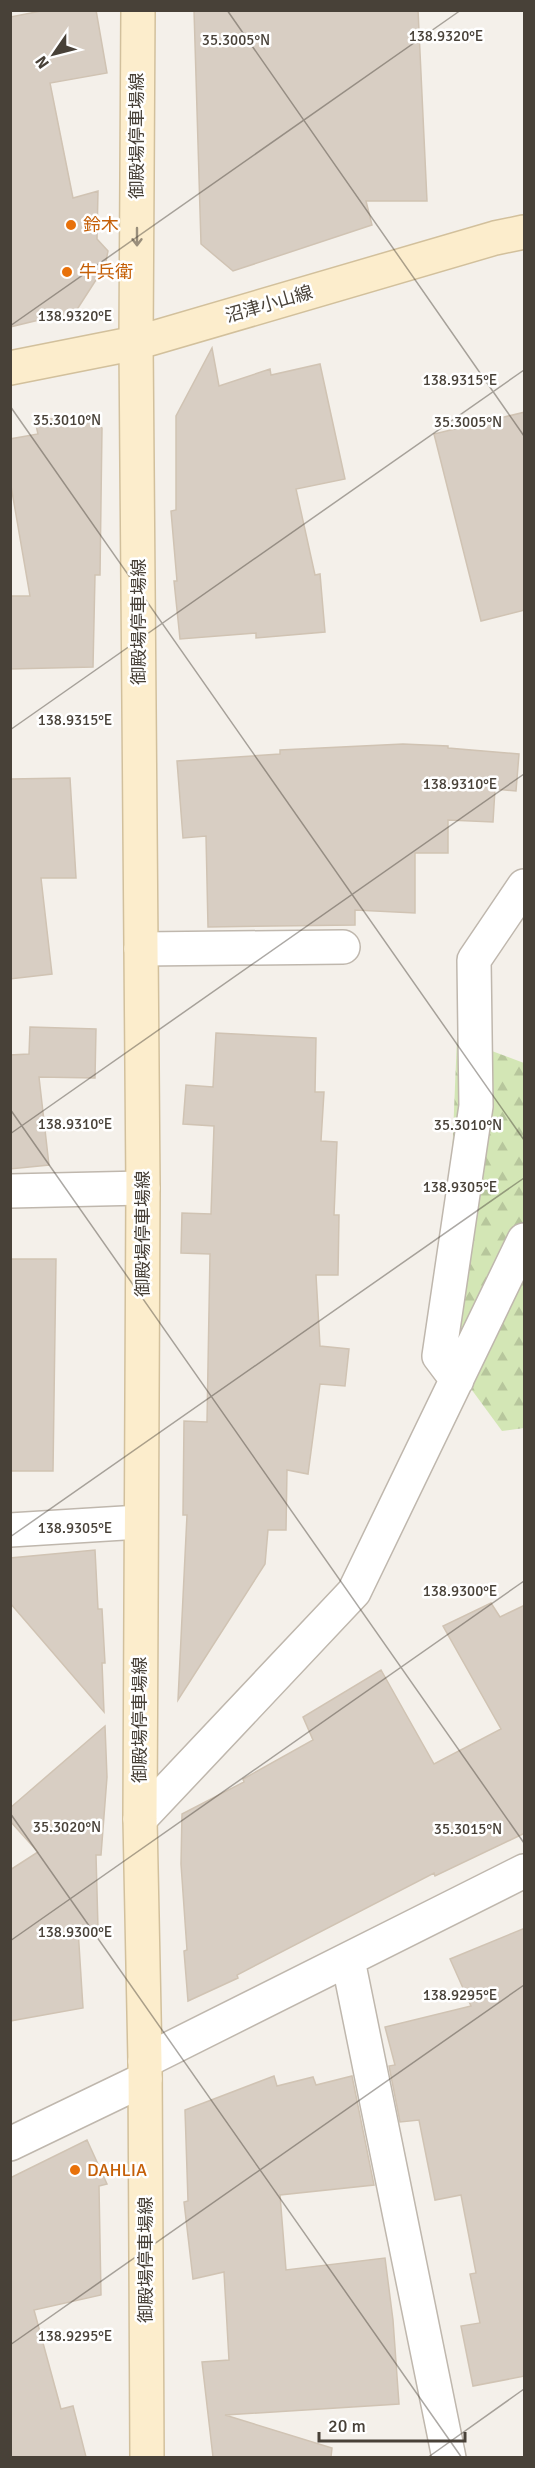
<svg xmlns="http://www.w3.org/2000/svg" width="535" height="2468" viewBox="0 0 535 2468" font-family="Signika,'Noto Sans JP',sans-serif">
<defs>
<pattern id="forest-firs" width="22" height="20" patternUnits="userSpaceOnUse" patternTransform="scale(1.5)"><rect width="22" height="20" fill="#d3e6b5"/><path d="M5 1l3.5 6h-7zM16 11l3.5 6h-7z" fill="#b7c69c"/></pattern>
</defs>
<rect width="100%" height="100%" fill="#f4f0ea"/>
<path fill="url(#forest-firs)" d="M 457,1038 L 524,1063 L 524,1428 L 502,1431 L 444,1352 Z"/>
<path fill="#d8cec3" stroke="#d0c3b3" stroke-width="1.5" d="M 46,10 L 96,10 L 107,73 L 50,83 L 73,198 L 98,191 L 97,239 L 108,251 L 105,266 L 76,311 L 10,327 L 10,17 Z
M 194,10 L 418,10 L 427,201 L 366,201 L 372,225 L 233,271 L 201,244 Z
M 212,348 L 219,386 L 270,369 L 271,375 L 320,364 L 345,479 L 296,489 L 315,575 L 320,574 L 325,632 L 256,638 L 256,633 L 180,639 L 174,581 L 177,581 L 171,511 L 176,510 L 176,416 Z
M 525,412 L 525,610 L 481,621 L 434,434 Z
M 87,414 L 102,428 L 100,575 L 95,575 L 93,667 L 10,669 L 10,596 L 30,596 L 10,480 L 10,439 L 38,434 L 35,421 Z
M 403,744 L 448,746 L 448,748 L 519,754 L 516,791 L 495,789 L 493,822 L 448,820 L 448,853 L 415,853 L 415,913 L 355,910 L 355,925 L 208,927 L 206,836 L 183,838 L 177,761 L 280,754 L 280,750 Z
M 70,778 L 76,878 L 41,878 L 52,974 L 10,979 L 10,779 Z
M 30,1027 L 96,1029 L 95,1078 L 39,1077 L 49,1165 L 10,1169 L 10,1055 L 29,1054 Z
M 216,1033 L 316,1038 L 315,1092 L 324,1092 L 321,1141 L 337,1142 L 334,1215 L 339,1215 L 338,1275 L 316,1275 L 320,1346 L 349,1349 L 345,1386 L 320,1384 L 308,1474 L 287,1470 L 286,1530 L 268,1530 L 265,1564 L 178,1700 L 187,1515 L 183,1515 L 184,1421 L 207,1422 L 210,1254 L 181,1253 L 182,1213 L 211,1214 L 214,1126 L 183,1124 L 186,1085 L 213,1087 Z
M 10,1259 L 56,1259 L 53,1471 L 10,1471 Z
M 95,1550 L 98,1609 L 102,1609 L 105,1663 L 102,1663 L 104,1712 L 10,1603 L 10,1558 Z
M 491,1603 L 500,1617 L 525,1605 L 525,1833 L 435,1876 L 434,1873 L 237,1975 L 238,1978 L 188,2001 L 184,1951 L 187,1950 L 181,1864 L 182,1814 L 244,1782 L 243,1779 L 313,1740 L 303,1717 L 381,1670 L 434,1764 L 501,1729 L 443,1626 Z
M 105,1726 L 107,1777 L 101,1855 L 96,1855 L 98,1928 L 78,1929 L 83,2008 L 10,2021 L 10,1870 L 38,1852 L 10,1821 L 10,1808 Z
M 525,1928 L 525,2376 L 473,2386 L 461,2326 L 480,2323 L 470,2274 L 476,2273 L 461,2195 L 435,2200 L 419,2120 L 400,2122 L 389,2066 L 395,2065 L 385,2027 L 471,2006 L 450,1959 Z
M 274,2076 L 277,2086 L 313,2077 L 316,2085 L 352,2076 L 374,2185 L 280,2195 L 286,2270 L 385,2258 L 393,2320 L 399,2404 L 225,2415 L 332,2448 L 331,2457 L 213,2457 L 202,2362 L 229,2360 L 224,2272 L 193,2279 L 184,2202 L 188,2201 L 185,2110 Z
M 87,2140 L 107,2184 L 99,2186 L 101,2295 L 34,2310 L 61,2409 L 73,2406 L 86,2457 L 10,2457 L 10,2178 Z"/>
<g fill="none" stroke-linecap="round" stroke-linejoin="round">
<defs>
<path id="minor" d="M 141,949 L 343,947
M 10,1191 L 143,1188
M 457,1380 L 439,1356 L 476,1106 L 474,960 L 524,886
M 10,1530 L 140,1522
M 140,1819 L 354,1592 L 524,1240
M 348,1960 L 449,2458
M 145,2061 L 524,1871
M 10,2144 L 145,2079"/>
<path id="secondary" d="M 138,10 L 136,343 L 143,1188 L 140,1819 L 145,2061 L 147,2458
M 10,368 L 136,343 L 495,238 L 524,232"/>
</defs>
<use href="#minor" stroke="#bfb7ad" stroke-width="36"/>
<use href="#secondary" stroke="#d2c09c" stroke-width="36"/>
<use href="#minor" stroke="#fff" stroke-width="33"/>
<use href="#secondary" stroke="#fcedcc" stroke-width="33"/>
</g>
<defs><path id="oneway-shaft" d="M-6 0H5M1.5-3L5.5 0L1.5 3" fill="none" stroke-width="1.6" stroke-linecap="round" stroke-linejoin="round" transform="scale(1.5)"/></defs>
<use stroke="#998e7b" href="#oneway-shaft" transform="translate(137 237) rotate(90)"/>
<path fill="none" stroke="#484138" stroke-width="1.5" stroke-opacity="0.45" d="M 227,10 L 524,436M 10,326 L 461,10M 10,406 L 524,1140M 10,730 L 524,370M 10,1109 L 524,1843M 10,1134 L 524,774M 10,1537 L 524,1178M 10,1813 L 462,2458M 10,1941 L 524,1581M 10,2345 L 524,1985M 427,2458 L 524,2389"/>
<g fill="#e8710a" stroke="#fff" stroke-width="2">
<circle cx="71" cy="225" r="6"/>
<circle cx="67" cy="272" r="6"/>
<circle cx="75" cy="2170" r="6"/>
</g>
<g text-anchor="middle" stroke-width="5" stroke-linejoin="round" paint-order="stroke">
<g font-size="18" fill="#484138" stroke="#fff">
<text transform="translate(137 136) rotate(-90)" y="6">御殿場停車場線</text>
<text transform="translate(269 304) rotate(-16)" y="6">沼津小山線</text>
<text transform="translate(139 622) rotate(-90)" y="6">御殿場停車場線</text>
<text transform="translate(143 1234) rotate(-90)" y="6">御殿場停車場線</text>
<text transform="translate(140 1720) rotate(-90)" y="6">御殿場停車場線</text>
<text transform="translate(146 2260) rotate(-90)" y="6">御殿場停車場線</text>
</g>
<g font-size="18" fill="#c56008" stroke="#fff" text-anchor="start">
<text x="83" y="231">鈴木</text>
<text x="79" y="278">牛兵衛</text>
<text x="87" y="2176">DAHLIA</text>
</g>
</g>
<g font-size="15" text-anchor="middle" fill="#484138" stroke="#fff" stroke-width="5" stroke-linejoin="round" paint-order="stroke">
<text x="446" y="41">138.9320°E</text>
<text x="236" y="45">35.3005°N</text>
<text x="75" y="321">138.9320°E</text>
<text x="460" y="385">138.9315°E</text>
<text x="67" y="425">35.3010°N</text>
<text x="468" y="427">35.3005°N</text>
<text x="75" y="725">138.9315°E</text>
<text x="460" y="789">138.9310°E</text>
<text x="75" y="1129">138.9310°E</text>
<text x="468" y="1130">35.3010°N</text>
<text x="460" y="1192">138.9305°E</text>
<text x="75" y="1533">138.9305°E</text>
<text x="460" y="1596">138.9300°E</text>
<text x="67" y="1832">35.3020°N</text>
<text x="468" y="1834">35.3015°N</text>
<text x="75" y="1937">138.9300°E</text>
<text x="460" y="2000">138.9295°E</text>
<text x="75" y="2341">138.9295°E</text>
</g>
<rect width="535" height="2468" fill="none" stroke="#484138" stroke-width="24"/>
<g transform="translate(54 54) rotate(235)" stroke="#ffffff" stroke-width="4.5" paint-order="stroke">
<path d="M0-4.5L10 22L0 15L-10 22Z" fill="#484138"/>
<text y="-9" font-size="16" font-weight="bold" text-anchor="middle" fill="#484138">N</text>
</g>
<path d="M319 2432v9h146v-9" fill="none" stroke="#484138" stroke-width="3"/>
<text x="328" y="2432" font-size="18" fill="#484138" stroke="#ffffff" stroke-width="4.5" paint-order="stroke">20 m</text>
</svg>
